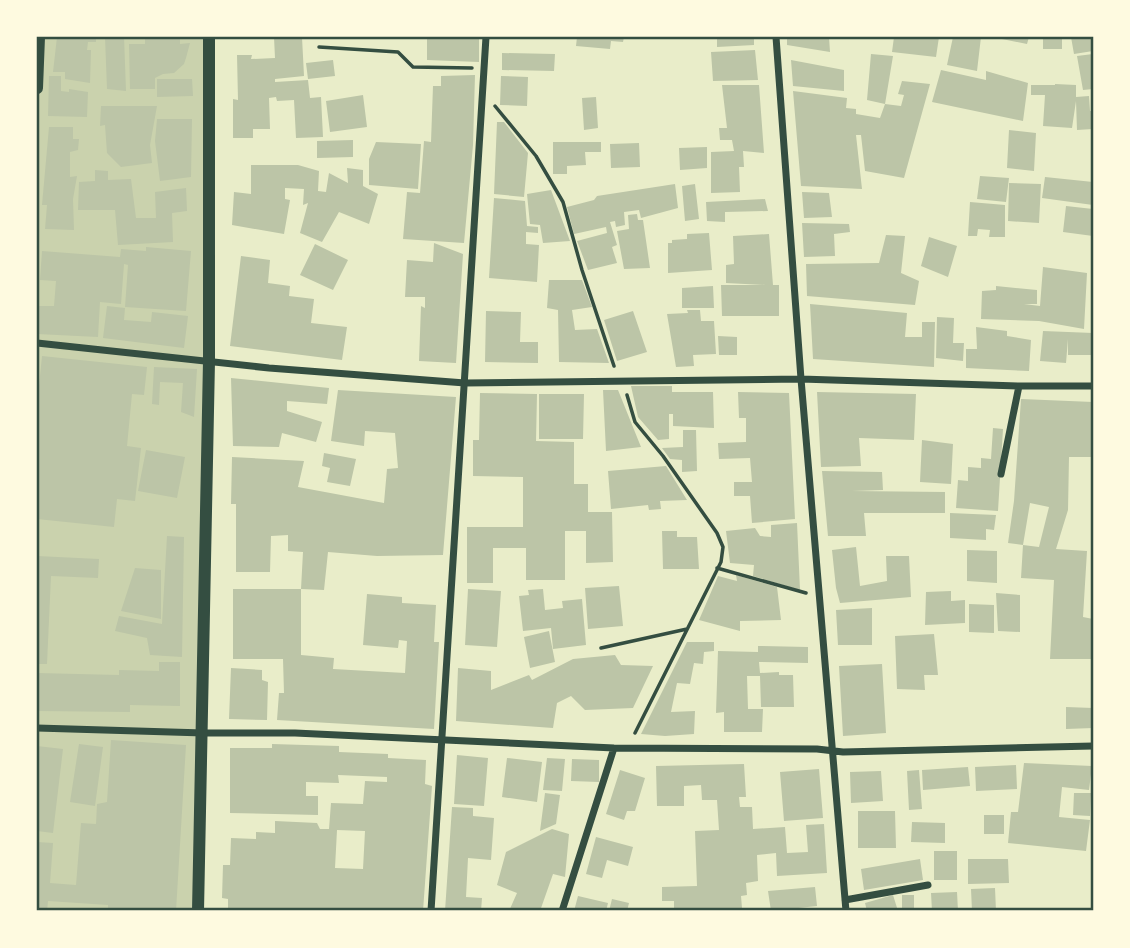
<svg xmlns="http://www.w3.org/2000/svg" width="1130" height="948" viewBox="0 0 1130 948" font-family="Commissioner,sans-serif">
<rect width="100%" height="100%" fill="#e9edc9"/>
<path fill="#cad2ad" d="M 39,37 L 209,37 L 198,911 L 37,911 L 37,88 Z"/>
<path fill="#bcc5a7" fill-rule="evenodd" d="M 57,37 L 96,37 L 96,42 L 88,42 L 87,50 L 91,50 L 90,83 L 65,79 L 65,72 L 53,72 Z
M 105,37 L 124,37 L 126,91 L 107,89 Z
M 145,37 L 180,37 L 180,44 L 190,43 L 186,58 L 184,64 L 174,73 L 163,74 L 155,78 L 155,89 L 130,89 L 129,44 L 145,44 Z
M 274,37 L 302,37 L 304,76 L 275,79 L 275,82 L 308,80 L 310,98 L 321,97 L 323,137 L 296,138 L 294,100 L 277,101 L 276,97 L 269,98 L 270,129 L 253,129 L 253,138 L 233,138 L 233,99 L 238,100 L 237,55 L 252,55 L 251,59 L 275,58 Z
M 427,37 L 479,37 L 479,62 L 427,60 Z
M 577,37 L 624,37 L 623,42 L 611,41 L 610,49 L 576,46 Z
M 717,37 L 754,37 L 754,45 L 717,47 Z
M 787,37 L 829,37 L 830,52 L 787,45 Z
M 894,37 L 939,37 L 936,57 L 892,52 Z
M 953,37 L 981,37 L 977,71 L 947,65 Z
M 1002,37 L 1029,37 L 1027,44 L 1002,39 Z
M 1043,37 L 1062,37 L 1062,49 L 1043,49 Z
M 1071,37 L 1093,37 L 1093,51 L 1074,54 Z
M 755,50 L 758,80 L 713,81 L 711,52 Z
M 502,53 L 555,54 L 554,71 L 502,70 Z
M 871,54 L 893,56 L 885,104 L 901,106 L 904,95 L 898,94 L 902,81 L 930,84 L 904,178 L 865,171 L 861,135 L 856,135 L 862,189 L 801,186 L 793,91 L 847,98 L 846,108 L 856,109 L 856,114 L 880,118 L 885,104 L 867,100 Z
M 1093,54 L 1093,89 L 1083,90 L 1077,56 Z
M 333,60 L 335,76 L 308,79 L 306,63 Z
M 791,60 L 844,70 L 844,91 L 793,86 Z
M 941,70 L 986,80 L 986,71 L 1028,83 L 1023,121 L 932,102 Z
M 475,75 L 473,145 L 464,243 L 403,239 L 407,192 L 420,193 L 424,141 L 431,142 L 433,86 L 441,86 L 441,76 Z
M 49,76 L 61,76 L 61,91 L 69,92 L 69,89 L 88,92 L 87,117 L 48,116 Z
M 501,76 L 528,77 L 527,106 L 500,105 Z
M 157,79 L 192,79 L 193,96 L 157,97 Z
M 1055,84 L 1076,85 L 1076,97 L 1089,96 L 1090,111 L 1093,111 L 1093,129 L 1077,130 L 1076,101 L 1072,128 L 1043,126 L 1045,95 L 1031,95 L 1031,85 L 1055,85 Z
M 722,85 L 759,85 L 764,153 L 743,151 L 744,167 L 739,167 L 740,192 L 711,193 L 711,152 L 734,151 L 732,140 L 720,140 L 719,128 L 727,128 Z
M 363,95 L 367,127 L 330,132 L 326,101 Z
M 596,97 L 598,128 L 584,130 L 582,98 Z
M 101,106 L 157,106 L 150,145 L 152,163 L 121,167 L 107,153 L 105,125 L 100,126 Z
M 157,119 L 192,119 L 191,177 L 160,181 L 155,141 Z
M 497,122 L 504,122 L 528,153 L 524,197 L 494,194 Z
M 49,127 L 73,127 L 73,139 L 79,139 L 78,150 L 70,152 L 70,177 L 77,176 L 73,199 L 74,230 L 45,229 L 47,205 L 42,205 Z
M 1009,130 L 1036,133 L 1034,171 L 1007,168 Z
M 353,140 L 353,157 L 317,158 L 317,141 Z
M 376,142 L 421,144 L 418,189 L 369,185 L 369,159 Z
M 553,142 L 601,142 L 601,152 L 585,152 L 586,165 L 567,166 L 567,174 L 553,174 Z
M 639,143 L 640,167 L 611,168 L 610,144 Z
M 707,147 L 707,168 L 680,170 L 679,148 Z
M 251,165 L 298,165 L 319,171 L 318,191 L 326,192 L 329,173 L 348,183 L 347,168 L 363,170 L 363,186 L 378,194 L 369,224 L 339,212 L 322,242 L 300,233 L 308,203 L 303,205 L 304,189 L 285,188 L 285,199 L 290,200 L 284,234 L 232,225 L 234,192 L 251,194 Z
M 95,170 L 108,171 L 108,180 L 131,179 L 136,218 L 156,218 L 155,192 L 186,188 L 187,211 L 172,213 L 173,242 L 118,245 L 115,210 L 78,210 L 79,182 L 95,181 Z
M 980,176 L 1009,178 L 1006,202 L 977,199 Z
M 1045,177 L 1093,182 L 1093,205 L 1042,198 Z
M 1009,183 L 1041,184 L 1039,223 L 1008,221 Z
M 675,184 L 678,208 L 641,218 L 639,210 L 624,212 L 625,225 L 616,227 L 615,221 L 610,222 L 617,245 L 612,247 L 617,263 L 588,270 L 577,241 L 607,233 L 606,227 L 574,234 L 567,207 L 594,200 L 597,196 Z
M 695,184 L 699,219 L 685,221 L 682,186 Z
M 551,190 L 570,241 L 543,243 L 540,225 L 530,224 L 527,194 Z
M 802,192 L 829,193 L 832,217 L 804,218 Z
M 494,198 L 525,201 L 527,226 L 538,227 L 538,233 L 526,232 L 526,244 L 539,245 L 537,282 L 489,278 Z
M 765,199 L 768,211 L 725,212 L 725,222 L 707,221 L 706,202 Z
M 970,202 L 1005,205 L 1005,237 L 989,237 L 990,230 L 978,229 L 977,236 L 968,236 Z
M 1066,206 L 1093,209 L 1093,236 L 1063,232 Z
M 637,214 L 638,220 L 643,220 L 650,268 L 624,269 L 617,231 L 629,229 L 628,215 Z
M 802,223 L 849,224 L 850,232 L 834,234 L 835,256 L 804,257 Z
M 709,233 L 712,270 L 668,273 L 668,243 L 672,243 L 672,240 L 687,239 L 687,234 Z
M 769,234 L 773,285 L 779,285 L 779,316 L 722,316 L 721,285 L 766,285 L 726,283 L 726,265 L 734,264 L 733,236 Z
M 886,235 L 905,236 L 901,273 L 919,281 L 915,305 L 807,296 L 806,264 L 879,263 Z
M 929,237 L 957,246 L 948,277 L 921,266 Z
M 434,243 L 463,254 L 456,363 L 419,361 L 421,306 L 425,308 L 425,297 L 405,297 L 407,260 L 433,262 Z
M 315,244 L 348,260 L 333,290 L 300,275 Z
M 146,247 L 191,251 L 186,311 L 125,307 L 128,265 L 124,264 L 121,304 L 100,302 L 98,337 L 37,334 L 37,306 L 54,306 L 56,281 L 40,280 L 42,251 L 120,257 L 121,249 L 146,251 Z
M 241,256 L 270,260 L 268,283 L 290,286 L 289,296 L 314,299 L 311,323 L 347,327 L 342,360 L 230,346 Z
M 1043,267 L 1087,273 L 1084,329 L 1039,321 L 981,319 L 982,291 L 996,290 L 996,286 L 1037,290 L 1037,304 L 1024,304 L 1040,306 Z
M 549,280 L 582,280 L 592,307 L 572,310 L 575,330 L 597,329 L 609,363 L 559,362 L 558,310 L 547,308 Z
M 713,286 L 714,308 L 682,308 L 682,288 Z
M 810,304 L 907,313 L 905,337 L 922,337 L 922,322 L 935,322 L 934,367 L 813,359 Z
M 107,306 L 125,308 L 124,320 L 151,322 L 152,312 L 188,316 L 184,348 L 103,338 Z
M 687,310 L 700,310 L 701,321 L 714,321 L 716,354 L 693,355 L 694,366 L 676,367 L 667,314 L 688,313 Z
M 486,311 L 521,312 L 520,342 L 538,342 L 538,363 L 485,362 Z
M 633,311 L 647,352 L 617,361 L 604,320 Z
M 937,317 L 954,318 L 953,343 L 964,343 L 963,361 L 936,358 Z
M 976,327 L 1007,331 L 1007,336 L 1031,340 L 1029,371 L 966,368 L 966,349 L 977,349 Z
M 1043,331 L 1093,333 L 1093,355 L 1068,355 L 1068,339 L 1066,363 L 1040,361 Z
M 718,336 L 737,337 L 737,355 L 719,355 Z
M 42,356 L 147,367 L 144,395 L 132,394 L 127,446 L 141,448 L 135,501 L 117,499 L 114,527 L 37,519 L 37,406 Z
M 154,367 L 197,369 L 194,417 L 181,412 L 183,383 L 160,382 L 159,405 L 152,404 Z
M 231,378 L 329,388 L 327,404 L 287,401 L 287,411 L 322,422 L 316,442 L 282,433 L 279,447 L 233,446 Z
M 631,386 L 672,386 L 672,392 L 713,392 L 714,428 L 673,426 L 673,414 L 669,414 L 669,439 L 658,440 L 638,417 Z
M 338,390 L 456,397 L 443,555 L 377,556 L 328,552 L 324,590 L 301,589 L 303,552 L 288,551 L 288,535 L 271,536 L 270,572 L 236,572 L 236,504 L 231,504 L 232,457 L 304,461 L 298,487 L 384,503 L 387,469 L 398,468 L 395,433 L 365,431 L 364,446 L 331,441 Z
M 603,390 L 618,390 L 641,447 L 606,451 Z
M 738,392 L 789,393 L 795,519 L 752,523 L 750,496 L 734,496 L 734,482 L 752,482 L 750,458 L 719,459 L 718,443 L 746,442 L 746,418 L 739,418 Z
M 817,392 L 916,394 L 914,440 L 859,438 L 861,466 L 821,467 Z
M 480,393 L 537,394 L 536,441 L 574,442 L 574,484 L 588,484 L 588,512 L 612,512 L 613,562 L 586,563 L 586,531 L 565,531 L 565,580 L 526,580 L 526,548 L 493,548 L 493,583 L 467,583 L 467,527 L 523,527 L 523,477 L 473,476 L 473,440 L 479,440 Z
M 539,394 L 584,394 L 583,439 L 539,439 Z
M 1021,399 L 1093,402 L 1093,457 L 1069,457 L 1068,510 L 1056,549 L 1087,551 L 1083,617 L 1093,619 L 1093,659 L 1050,659 L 1054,580 L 1021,578 L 1023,545 L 1039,547 L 1049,507 L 1030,503 L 1023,545 L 1008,543 L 1014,501 Z
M 993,428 L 1003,429 L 998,511 L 956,508 L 958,480 L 968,481 L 968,467 L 981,468 L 981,458 L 991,459 Z
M 683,430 L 696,430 L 697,471 L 682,472 L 682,460 L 670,459 L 662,448 L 683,447 Z
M 922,440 L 953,444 L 951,484 L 920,482 Z
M 146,450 L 185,457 L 177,498 L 138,491 Z
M 324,453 L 356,459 L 350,486 L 327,482 L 330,468 L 322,466 Z
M 666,466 L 687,500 L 660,501 L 661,509 L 649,510 L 648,505 L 611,509 L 608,471 Z
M 822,471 L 882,472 L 883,490 L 852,491 L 945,492 L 945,513 L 864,513 L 866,536 L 828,536 Z
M 950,513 L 996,515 L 994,530 L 986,529 L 986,540 L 950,538 Z
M 797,523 L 800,590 L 753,576 L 754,565 L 730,563 L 726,531 L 755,528 L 760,536 L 771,537 L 771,525 Z
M 662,531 L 677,531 L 677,537 L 697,537 L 699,569 L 663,569 Z
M 167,536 L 184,537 L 182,657 L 150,655 L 147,638 L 115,631 L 119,616 L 162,624 Z
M 856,547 L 860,586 L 887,581 L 886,556 L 909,556 L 911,597 L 840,603 L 836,588 L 832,550 Z
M 967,550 L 997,551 L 997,583 L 967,581 Z
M 37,556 L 99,559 L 98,578 L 51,576 L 47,664 L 37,664 Z
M 135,568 L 161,570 L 161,619 L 121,611 Z
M 736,575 L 777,587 L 781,620 L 740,621 L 740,631 L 699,620 L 718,576 L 737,581 Z
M 619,586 L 623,626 L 588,629 L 585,588 Z
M 233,589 L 301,589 L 301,655 L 334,658 L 333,669 L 405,673 L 407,641 L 399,640 L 398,648 L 363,645 L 367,594 L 402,597 L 402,603 L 436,605 L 434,642 L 439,642 L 434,729 L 277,720 L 279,693 L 284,693 L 283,659 L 233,659 Z
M 468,589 L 501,591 L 497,647 L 465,645 Z
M 543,589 L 545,610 L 563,608 L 562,601 L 582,599 L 586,645 L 553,649 L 551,628 L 523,631 L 519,596 L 529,595 L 528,590 Z
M 951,591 L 951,601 L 965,600 L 965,623 L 925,625 L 926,592 Z
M 996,593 L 1020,595 L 1020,632 L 998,631 Z
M 969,604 L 994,605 L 994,633 L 969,632 Z
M 872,608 L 872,645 L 838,645 L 836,610 Z
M 549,631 L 555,662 L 530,668 L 524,637 Z
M 934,634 L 938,675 L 924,675 L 925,690 L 897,689 L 895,636 Z
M 687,642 L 714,642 L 714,651 L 704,652 L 703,664 L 694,663 L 690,684 L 677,683 L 671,712 L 695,711 L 694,734 L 665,736 L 641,734 Z
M 758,646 L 808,647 L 808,663 L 759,662 L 760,673 L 779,672 L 779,675 L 793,675 L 794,707 L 761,707 L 760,676 L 747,676 L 748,709 L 763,709 L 762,732 L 724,732 L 724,712 L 716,713 L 718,651 L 758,652 Z
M 615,655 L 621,665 L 653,666 L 633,708 L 585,710 L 571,696 L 557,703 L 553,728 L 456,721 L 458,668 L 491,671 L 491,690 L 529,675 L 532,680 L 573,659 Z
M 159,662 L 180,662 L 180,706 L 130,705 L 130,712 L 37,711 L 37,673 L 119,675 L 119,670 L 159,671 Z
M 882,664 L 886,733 L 843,736 L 839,666 Z
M 231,668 L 262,670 L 262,680 L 268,682 L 267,720 L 229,719 Z
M 1066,707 L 1093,708 L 1093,728 L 1066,729 Z
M 111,740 L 186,745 L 176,911 L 108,911 L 108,905 L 48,901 L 47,911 L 37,911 L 37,842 L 53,843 L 50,883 L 76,885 L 81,823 L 96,824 L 97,804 L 107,802 Z
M 79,744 L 103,747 L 95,806 L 70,802 Z
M 272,744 L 339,746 L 339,752 L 388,754 L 388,758 L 426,760 L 425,784 L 432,786 L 423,911 L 228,911 L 228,899 L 222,898 L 223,865 L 230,865 L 231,838 L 256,839 L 256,832 L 275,833 L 275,821 L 317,823 L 320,829 L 329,829 L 331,803 L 363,804 L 365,781 L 387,782 L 387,777 L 338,775 L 339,783 L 306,782 L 306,796 L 318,796 L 318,815 L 230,813 L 230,748 L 272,748 ZM 337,830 L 365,831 L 363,869 L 335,868 Z
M 37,746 L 63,749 L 53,833 L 37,831 Z
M 457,755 L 488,758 L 484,806 L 454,804 Z
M 507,758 L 542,762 L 537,802 L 502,797 Z
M 547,758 L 565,759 L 562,791 L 543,790 Z
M 572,759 L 599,760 L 599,782 L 571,781 Z
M 1024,763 L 1092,766 L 1089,790 L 1062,787 L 1059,817 L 1090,820 L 1086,851 L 1008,843 L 1011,812 L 1018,812 Z
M 744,764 L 746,797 L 739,797 L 740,807 L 752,807 L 753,829 L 785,827 L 787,853 L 808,852 L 806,825 L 824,824 L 827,873 L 777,876 L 776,853 L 757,855 L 758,881 L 746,883 L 747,895 L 741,896 L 742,908 L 674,911 L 674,901 L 662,901 L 662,887 L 697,886 L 695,831 L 719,830 L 717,800 L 702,800 L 701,785 L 684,786 L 684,806 L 657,806 L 656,766 Z
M 1016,765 L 1017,789 L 976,791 L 975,767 Z
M 968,767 L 970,786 L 923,790 L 922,770 Z
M 819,769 L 823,818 L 784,821 L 780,772 Z
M 620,770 L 645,778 L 635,811 L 627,811 L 624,820 L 606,814 Z
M 919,770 L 922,809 L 909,810 L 907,771 Z
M 881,771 L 883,801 L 851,803 L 850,772 Z
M 545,793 L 560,795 L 556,824 L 540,831 Z
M 1074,793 L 1091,793 L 1090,816 L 1073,815 Z
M 452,807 L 473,808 L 473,816 L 494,818 L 491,860 L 468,858 L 466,897 L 482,898 L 481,911 L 445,911 Z
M 858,811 L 895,811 L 896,848 L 858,848 Z
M 984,815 L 1004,815 L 1004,834 L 984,834 Z
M 912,822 L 945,823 L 945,843 L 911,842 Z
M 552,829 L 569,834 L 565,877 L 553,874 L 540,911 L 509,911 L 517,893 L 497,885 L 506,852 Z
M 596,837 L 633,847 L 628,866 L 607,860 L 602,878 L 586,874 Z
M 934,851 L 957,851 L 957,880 L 934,880 Z
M 920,859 L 923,880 L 864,890 L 861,869 Z
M 968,859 L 1008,859 L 1009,883 L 968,884 Z
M 815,887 L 817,906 L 771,911 L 768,891 Z
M 995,888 L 996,911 L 972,911 L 971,889 Z
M 957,892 L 958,911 L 932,911 L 931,893 Z
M 893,895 L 898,911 L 867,911 L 865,903 Z
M 902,895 L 914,895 L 914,911 L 902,911 Z
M 578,896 L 608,903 L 606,911 L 574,911 Z
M 612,899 L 629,903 L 627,911 L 609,911 Z"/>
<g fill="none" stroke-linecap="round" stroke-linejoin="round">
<path stroke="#344e41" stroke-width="3.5" d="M 319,47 L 398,52 L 413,67 L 472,68
M 495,106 L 536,156 L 563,202 L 582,270 L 614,366
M 627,395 L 635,422 L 663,456 L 717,533 L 723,547 L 721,562 L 635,733
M 717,568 L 806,593
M 601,648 L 687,629"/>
<path stroke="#344e41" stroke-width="7" d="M 776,37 L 801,379 L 846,911
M 37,343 L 269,368 L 465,383 L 801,379 L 1019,386 L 1093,386
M 1001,474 L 1019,386
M 37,728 L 204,733 L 295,733 L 614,748 L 817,749 L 843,752 L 1093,746
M 845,900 L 928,885
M 431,911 L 486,37
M 562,911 L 614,748"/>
<path stroke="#344e41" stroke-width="12" d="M 37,88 L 39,37
M 198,911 L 209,361 L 209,37"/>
</g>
<rect width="1130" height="948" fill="none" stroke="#fefae0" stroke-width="77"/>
<rect x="38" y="38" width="1054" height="871" fill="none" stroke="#344e41" stroke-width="2.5"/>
</svg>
